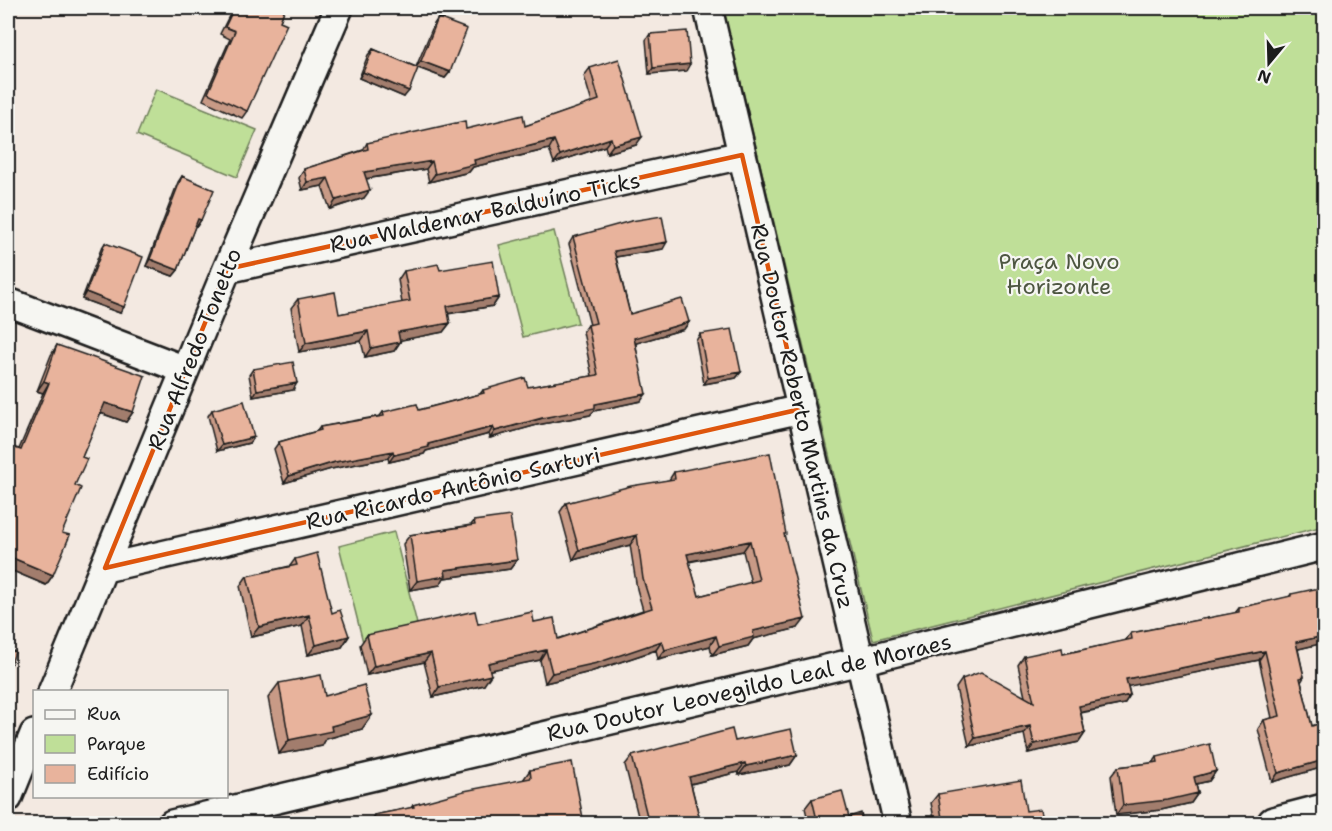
<svg xmlns="http://www.w3.org/2000/svg" width="1332" height="831" viewBox="0 0 1332 831" font-family="'Shantell Sans',sans-serif">
<rect width="100%" height="100%" fill="#f3e9e1"/>
<filter id="ink" filterUnits="userSpaceOnUse"><feTurbulence type="fractalNoise" baseFrequency=".0167" numOctaves="2"/><feDisplacementMap in="SourceGraphic" scale="12" xChannelSelector="R" yChannelSelector="G"/><feConvolveMatrix kernelMatrix="1 2 1 2 8 2 1 2 1" color-interpolation-filters="sRGB"/></filter>
<g filter="url(#ink)">
<path fill="#bfdf98" stroke="#6e7e5a" stroke-width="1.5" d="M 723,8 L 1324,8 L 1324,526 L 873,640 Z
M 156,89 L 257,130 L 237,177 L 137,135 Z
M 554,231 L 578,323 L 523,337 L 499,245 Z
M 394,532 L 418,628 L 363,642 L 339,546 Z"/>
<g fill="none" stroke-linecap="round" stroke-linejoin="round">
<defs>
<path id="minor" d="M 708,8 L 898,824
M 227,269 L 742,155
M 8,302 L 185,370
M 105,568 L 801,409
M 52,692 L 227,269 L 339,8
M 8,798 L 34,734
M 172,824 L 860,661 L 1324,546"/>
<path id="tertiary" d="M 1274,824 L 1324,811"/>
</defs>
<use href="#minor" stroke="#1c1c1c" stroke-width="32"/>
<use href="#tertiary" stroke="#1c1c1c" stroke-width="38"/>
<use href="#minor" stroke="#f6f6f2" stroke-width="27"/>
<use href="#tertiary" stroke="#f6f6f2" stroke-width="33"/>
</g>
<path fill="#c89a86" stroke="#1c1c1c" stroke-width="1.5" fill-rule="evenodd" d="M 233,8 L 285,8 L 247,111 L 242,118 L 203,100 L 230,39 L 220,34 Z
M 438,18 L 450,72 L 445,78 L 418,68 L 404,97 L 359,78 L 368,55 L 373,49 L 416,67 L 434,24 Z
M 650,34 L 686,71 L 649,74 L 646,40 Z
M 590,68 L 636,145 L 607,153 L 605,146 L 554,163 L 549,149 L 473,167 L 469,172 L 429,182 L 426,169 L 366,179 L 364,198 L 330,209 L 322,186 L 302,190 L 299,178 L 304,169 L 363,150 L 367,143 L 466,129 L 525,126 L 592,103 L 584,76 Z
M 182,176 L 201,220 L 197,226 L 195,226 L 178,270 L 173,276 L 146,266 L 178,182 Z
M 573,237 L 663,249 L 616,257 L 630,314 L 689,322 L 684,329 L 636,343 L 641,401 L 594,411 L 590,415 L 537,425 L 490,438 L 489,434 L 426,451 L 424,454 L 389,462 L 388,458 L 331,469 L 284,483 L 274,449 L 279,442 L 317,431 L 320,427 L 380,416 L 383,412 L 419,410 L 480,394 L 483,390 L 528,387 L 592,376 L 583,332 L 588,325 L 590,325 L 569,244 Z
M 105,243 L 120,313 L 82,299 L 101,249 Z
M 440,270 L 499,297 L 493,306 L 448,314 L 450,323 L 443,332 L 400,340 L 400,342 L 394,351 L 365,357 L 361,341 L 299,352 L 291,308 L 298,299 L 339,314 L 402,303 L 398,280 L 404,271 Z
M 700,334 L 741,372 L 736,378 L 704,384 L 696,341 Z
M 57,345 L 133,412 L 126,422 L 100,413 L 82,457 L 75,485 L 62,533 L 53,575 L 46,585 L 8,569 L 8,453 L 12,447 L 19,449 L 43,393 L 37,391 L 51,355 Z
M 253,369 L 293,390 L 253,397 L 249,375 Z
M 212,410 L 249,443 L 217,451 L 208,416 Z
M 674,472 L 784,537 L 798,628 L 753,639 L 748,646 L 712,655 L 710,646 L 658,659 L 656,650 L 590,672 L 545,683 L 540,660 L 490,670 L 484,685 L 433,697 L 424,662 L 367,675 L 360,645 L 367,635 L 478,624 L 534,622 L 558,639 L 643,610 L 637,589 L 630,545 L 573,560 L 560,512 L 566,503 L 669,480 ZM 743,551 L 751,583 L 699,596 L 689,562 Z
M 474,521 L 517,560 L 510,569 L 444,578 L 440,585 L 410,590 L 403,544 L 410,535 L 471,525 Z
M 295,559 L 332,613 L 349,636 L 342,647 L 308,655 L 302,626 L 251,637 L 240,586 L 247,576 L 290,566 Z
M 1291,594 L 1324,643 L 1298,649 L 1304,677 L 1301,682 L 1312,726 L 1324,722 L 1324,767 L 1272,782 L 1258,729 L 1264,720 L 1272,718 L 1259,660 L 1128,686 L 1130,695 L 1124,704 L 1081,713 L 1085,733 L 1079,742 L 1028,753 L 1024,734 L 969,746 L 956,688 L 962,679 L 1025,697 L 1018,665 L 1024,656 L 1063,654 L 1125,641 L 1131,633 L 1235,613 L 1239,608 L 1289,597 Z
M 279,683 L 325,696 L 362,729 L 326,739 L 322,746 L 279,754 L 268,698 Z
M 735,741 L 797,755 L 790,765 L 739,775 L 738,772 L 691,784 L 701,824 L 640,824 L 625,765 L 632,756 Z
M 1157,757 L 1216,771 L 1209,781 L 1196,784 L 1198,793 L 1191,803 L 1161,810 L 1116,815 L 1111,776 L 1118,767 L 1153,763 Z
M 530,770 L 583,818 L 579,824 L 368,824 L 374,815 L 411,808 L 413,805 L 523,780 Z
M 938,794 L 1026,811 L 1044,824 L 935,824 L 931,803 Z
M 812,799 L 849,817 L 863,824 L 809,824 L 805,808 Z"/>
<path fill="#a27d6d" stroke="#1c1c1c" stroke-width="1.5" d="M 416,8 L 435,8 L 449,13 L 444,19 Z
M 421,61 L 450,72 L 445,78 L 416,67 Z
M 690,64 L 686,71 L 649,74 L 653,68 Z
M 363,72 L 409,91 L 404,97 L 359,78 Z
M 642,137 L 636,145 L 607,153 L 613,145 Z
M 611,138 L 605,146 L 554,163 L 560,155 Z
M 554,140 L 549,149 L 473,167 L 469,172 L 429,182 L 435,174 L 474,160 Z
M 432,161 L 426,169 L 358,180 L 364,172 Z
M 328,178 L 322,186 L 302,190 L 307,182 Z
M 370,190 L 364,198 L 330,209 L 336,200 Z
M 198,219 L 201,220 L 197,226 L 194,225 Z
M 667,242 L 663,249 L 609,258 L 614,251 Z
M 150,259 L 178,270 L 173,276 L 146,266 Z
M 86,292 L 124,307 L 120,313 L 82,299 Z
M 499,297 L 493,306 L 440,315 L 447,306 Z
M 689,322 L 684,329 L 630,345 L 634,338 Z
M 450,323 L 443,332 L 392,342 L 398,332 Z
M 368,331 L 361,341 L 299,352 L 306,343 Z
M 400,342 L 394,351 L 365,357 L 371,348 Z
M 741,372 L 736,378 L 704,384 L 708,378 Z
M 44,381 L 49,383 L 43,393 L 37,391 Z
M 297,383 L 293,390 L 253,397 L 257,390 Z
M 646,394 L 641,401 L 594,411 L 590,415 L 537,425 L 490,438 L 495,431 L 595,404 Z
M 105,403 L 133,412 L 126,422 L 98,412 Z
M 493,427 L 489,434 L 426,451 L 424,454 L 389,462 L 394,455 L 428,444 Z
M 254,437 L 249,443 L 217,451 L 222,445 Z
M 393,451 L 388,458 L 331,469 L 284,483 L 289,476 L 335,462 Z
M 637,535 L 630,545 L 573,560 L 579,550 Z
M 750,541 L 743,551 L 680,563 L 687,554 Z
M 8,556 L 53,575 L 46,585 L 8,569 Z
M 517,560 L 510,569 L 444,578 L 440,585 L 410,590 L 417,581 L 445,570 Z
M 309,615 L 302,626 L 251,637 L 259,627 Z
M 805,619 L 798,628 L 753,639 L 748,646 L 712,655 L 719,646 L 753,631 Z
M 349,636 L 342,647 L 308,655 L 316,645 Z
M 716,636 L 710,646 L 658,659 L 665,650 Z
M 1324,636 L 1324,643 L 1290,651 L 1296,642 Z
M 662,641 L 656,650 L 590,672 L 545,683 L 552,673 Z
M 546,650 L 540,660 L 481,672 L 488,663 Z
M 1265,651 L 1259,660 L 1120,688 L 1126,679 Z
M 431,653 L 424,662 L 367,675 L 374,666 Z
M 491,675 L 484,685 L 433,697 L 439,687 Z
M 1130,695 L 1124,704 L 1073,714 L 1079,706 Z
M 372,715 L 362,729 L 326,739 L 322,746 L 279,754 L 289,740 L 331,726 Z
M 1030,726 L 1024,734 L 969,746 L 975,738 Z
M 1085,733 L 1079,742 L 1028,753 L 1034,744 Z
M 797,755 L 790,765 L 739,775 L 746,766 Z
M 1324,760 L 1324,767 L 1272,782 L 1278,773 Z
M 745,763 L 738,772 L 682,786 L 689,777 Z
M 1216,771 L 1209,781 L 1187,786 L 1194,777 Z
M 1198,793 L 1191,803 L 1161,810 L 1116,815 L 1123,805 Z
M 583,818 L 579,824 L 555,824 Z"/>
<path fill="#e8b39c" stroke="#1c1c1c" stroke-width="1.5" fill-rule="evenodd" d="M 234,8 L 285,8 L 280,21 L 287,24 L 247,111 L 208,93 L 235,31 L 225,27 Z
M 435,8 L 451,8 L 449,13 Z
M 438,18 L 467,29 L 450,72 L 421,61 Z
M 687,31 L 690,64 L 653,68 L 650,34 Z
M 373,49 L 418,68 L 409,91 L 363,72 Z
M 619,59 L 642,137 L 613,145 L 611,138 L 560,155 L 554,140 L 474,160 L 475,164 L 435,174 L 432,161 L 364,172 L 370,190 L 336,200 L 328,178 L 307,182 L 304,169 L 368,149 L 367,143 L 465,121 L 466,129 L 523,115 L 525,126 L 599,100 L 590,68 Z
M 182,176 L 214,190 L 201,220 L 198,219 L 178,270 L 150,259 Z
M 662,216 L 667,242 L 614,251 L 630,314 L 682,299 L 689,322 L 634,338 L 646,394 L 595,404 L 595,408 L 542,418 L 495,431 L 493,427 L 428,444 L 429,447 L 394,455 L 393,451 L 335,462 L 289,476 L 279,442 L 321,430 L 320,427 L 384,416 L 383,412 L 417,404 L 419,410 L 484,393 L 483,390 L 525,378 L 528,387 L 598,375 L 588,325 L 596,323 L 573,237 L 631,221 Z
M 105,243 L 143,257 L 124,307 L 86,292 Z
M 493,261 L 499,297 L 447,306 L 450,323 L 398,332 L 400,342 L 371,348 L 368,331 L 306,343 L 298,299 L 335,292 L 339,314 L 410,301 L 404,271 L 438,264 L 440,270 Z
M 732,329 L 741,372 L 708,378 L 700,334 Z
M 57,345 L 145,376 L 133,412 L 105,403 L 82,457 L 87,459 L 75,485 L 81,488 L 62,533 L 70,535 L 53,575 L 8,556 L 8,458 L 12,447 L 21,450 L 49,383 L 44,381 Z
M 293,362 L 297,383 L 257,390 L 253,369 Z
M 244,401 L 254,437 L 222,445 L 212,410 Z
M 770,453 L 786,534 L 784,534 L 805,619 L 753,631 L 754,637 L 719,646 L 716,636 L 665,650 L 662,641 L 597,663 L 552,673 L 546,650 L 488,663 L 491,675 L 439,687 L 431,653 L 374,666 L 367,635 L 475,611 L 478,624 L 532,612 L 534,622 L 554,618 L 558,639 L 652,608 L 643,579 L 637,535 L 579,550 L 566,503 L 631,486 L 675,479 L 674,472 ZM 750,541 L 759,580 L 699,596 L 687,554 Z
M 510,516 L 517,560 L 445,570 L 446,576 L 417,581 L 410,535 L 475,525 L 474,521 Z
M 317,553 L 332,613 L 340,610 L 349,636 L 316,645 L 309,615 L 259,627 L 247,576 L 297,565 L 295,559 Z
M 1324,587 L 1324,636 L 1296,642 L 1304,677 L 1300,678 L 1312,726 L 1324,722 L 1324,760 L 1278,773 L 1264,720 L 1280,716 L 1265,651 L 1126,679 L 1130,695 L 1079,706 L 1085,733 L 1034,744 L 1030,726 L 975,738 L 962,679 L 981,672 L 1034,702 L 1024,656 L 1062,648 L 1063,654 L 1132,639 L 1131,633 L 1239,612 L 1239,608 L 1291,596 L 1291,594 Z
M 8,649 L 15,652 L 8,673 Z
M 321,675 L 325,696 L 364,685 L 372,715 L 331,726 L 332,731 L 289,740 L 279,683 Z
M 732,729 L 735,741 L 791,729 L 797,755 L 746,766 L 745,763 L 689,777 L 701,824 L 649,824 L 632,756 Z
M 1210,744 L 1216,771 L 1194,777 L 1198,793 L 1168,800 L 1123,805 L 1118,767 L 1158,762 L 1157,757 Z
M 572,762 L 583,818 L 555,824 L 376,824 L 374,815 L 414,807 L 413,805 L 464,791 L 531,778 L 530,770 Z
M 1021,780 L 1026,811 L 1041,809 L 1044,824 L 943,824 L 938,794 Z
M 842,791 L 849,817 L 861,813 L 863,824 L 818,824 L 812,799 Z"/>
</g>
<path fill="none" stroke="#de560d" stroke-width="4.5" stroke-linejoin="round" d="M 742,155 L 801,409 L 105,568 L 227,269 Z"/>
<g text-anchor="middle" stroke-width="4.5" stroke-linejoin="round" paint-order="stroke">
<g font-size="22" fill="#1c1c1c" stroke="#f6f6f2">
<text transform="translate(485 212) rotate(-12)" y="8">Rua Waldemar Balduíno Ticks</text>
<text transform="translate(194 349) rotate(-68)" y="8">Rua Alfredo Tonetto</text>
<text transform="translate(803 416) rotate(77)" y="8">Rua Doutor Roberto Martins da Cruz</text>
<text transform="translate(453 488) rotate(-13)" y="8">Rua Ricardo Antônio Sarturi</text>
<text transform="translate(749 687) rotate(-13)" y="8">Rua Doutor Leovegildo Leal de Moraes</text>
</g>
<g font-size="22" fill="#4d5641" stroke="#f6f6f2">
<text x="1059" y="269">Praça Novo<tspan x="1059" dy="25">Horizonte</tspan></text>
</g>
</g>
<rect width="1332" height="831" fill="none" stroke="#f6f6f2" stroke-width="30"/>
<rect x="15" y="15" width="1302" height="801" fill="none" stroke="#1c1c1c" stroke-width="2" filter="url(#ink)"/>
<rect x="33" y="690" width="195" height="108" fill="#f6f6f2" stroke="#9f9f9c" stroke-width="1.5"/>
<rect x="45" y="710" width="30" height="9" fill="#f6f6f2" stroke="#9f9f9c" stroke-width="1.5"/>
<text x="87" y="720" font-size="18" fill="#1c1c1c">Rua</text>
<rect x="45" y="735" width="30" height="18" fill="#bfdf98" stroke="#9f9f9c" stroke-width="1.5"/>
<text x="87" y="750" font-size="18" fill="#1c1c1c">Parque</text>
<rect x="45" y="765" width="30" height="18" fill="#e8b39c" stroke="#9f9f9c" stroke-width="1.5"/>
<text x="87" y="780" font-size="18" fill="#1c1c1c">Edifício</text>
<g transform="translate(1269 63) rotate(199)" stroke="#f6f6f2" stroke-width="4.5" paint-order="stroke">
<path d="M0-4.5L10 22L0 15L-10 22Z" fill="#1c1c1c"/>
<text y="-9" font-size="16" font-weight="bold" text-anchor="middle" fill="#1c1c1c">N</text>
</g>
</svg>
